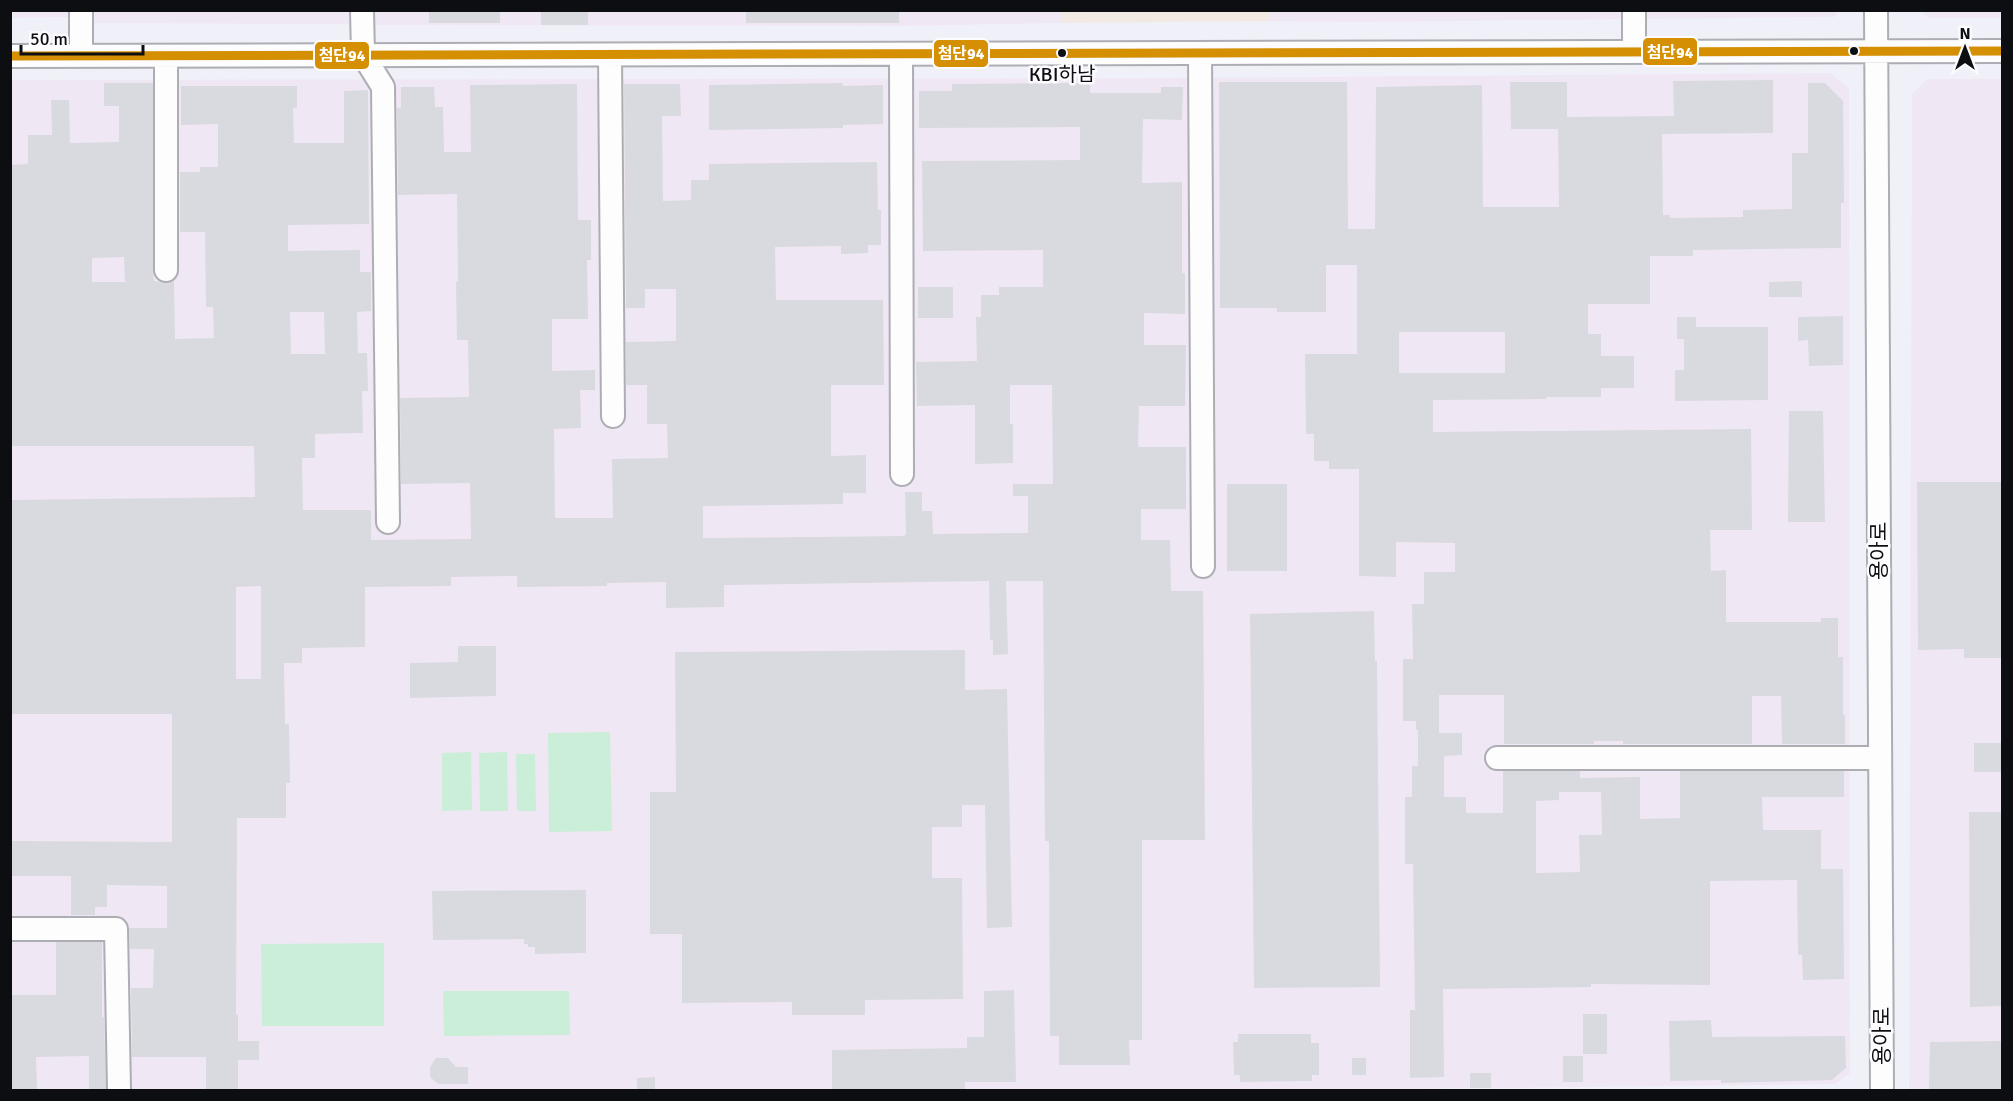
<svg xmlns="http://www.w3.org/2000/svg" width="2013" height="1101" viewBox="0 0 2013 1101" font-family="Signika,'Noto Sans KR',sans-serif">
<rect width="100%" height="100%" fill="#f0f1f8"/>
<path fill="#f2e9e3" d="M 1061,11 L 1270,11 L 1270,21 L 1061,23 Z"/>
<path fill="#f0e7f4" d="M 1061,10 L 1061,23 L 901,26 L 370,25 L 370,11 Z
M 1270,10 L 1839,11 L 1834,17 L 1353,22 L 1270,21 Z
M 10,11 L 70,11 L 70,17 L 11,18 Z
M 88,11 L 350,11 L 350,24 L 88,23 Z
M 1920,11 L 2002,11 L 2002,18 L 1928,18 Z
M 1830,73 L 1849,88 L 1850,1073 L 1836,1084 L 1329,1090 L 11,1090 L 10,80 L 1167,78 Z
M 1927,79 L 2002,79 L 2002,1090 L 1909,1090 L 1912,94 Z"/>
<path fill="#cbeed8" d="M 610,732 L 612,831 L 549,832 L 548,733 Z
M 471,752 L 472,810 L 442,811 L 442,753 Z
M 507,752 L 508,811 L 480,811 L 479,753 Z
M 516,754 L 535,754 L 536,811 L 517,811 Z
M 384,943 L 384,1026 L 262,1026 L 261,944 Z
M 443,991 L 569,991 L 570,1035 L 444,1036 Z"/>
<path fill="#d9dadf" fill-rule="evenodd" d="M 429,10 L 500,10 L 500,23 L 429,23 Z
M 541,10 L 588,10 L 588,25 L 541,25 Z
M 746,10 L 899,10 L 899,23 L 746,23 Z
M 1773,80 L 1773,133 L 1662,134 L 1663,215 L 1670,215 L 1670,218 L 1743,217 L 1743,210 L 1792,209 L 1792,153 L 1808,153 L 1808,83 L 1825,83 L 1843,101 L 1844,203 L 1841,203 L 1841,248 L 1693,250 L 1693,256 L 1650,256 L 1650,304 L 1588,304 L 1588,334 L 1601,334 L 1601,356 L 1634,356 L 1634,388 L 1601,388 L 1601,397 L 1546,397 L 1546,399 L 1433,400 L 1433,432 L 1751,429 L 1752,530 L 1710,530 L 1711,571 L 1726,570 L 1726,622 L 1821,622 L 1821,618 L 1838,618 L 1838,657 L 1843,657 L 1843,715 L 1845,715 L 1845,744 L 1782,744 L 1781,696 L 1752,696 L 1752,744 L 1623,744 L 1623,741 L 1594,741 L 1594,744 L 1504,744 L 1504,695 L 1439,695 L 1439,733 L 1462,733 L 1462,755 L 1444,756 L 1444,797 L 1466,797 L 1466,813 L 1503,813 L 1503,771 L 1580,771 L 1580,778 L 1640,777 L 1640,819 L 1680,818 L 1680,771 L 1844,771 L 1844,797 L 1762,797 L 1763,830 L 1821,830 L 1821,869 L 1843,869 L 1844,979 L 1803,980 L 1802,955 L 1798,955 L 1797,880 L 1710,881 L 1710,985 L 1591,984 L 1591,987 L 1443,989 L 1444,1077 L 1410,1078 L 1410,1010 L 1415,1010 L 1413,864 L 1405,864 L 1405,797 L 1412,797 L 1412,766 L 1418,766 L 1418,730 L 1416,730 L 1416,721 L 1403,721 L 1403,659 L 1413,659 L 1412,604 L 1424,604 L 1424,572 L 1455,572 L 1455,543 L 1396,542 L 1396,577 L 1359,576 L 1359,469 L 1329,469 L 1329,461 L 1314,461 L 1314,434 L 1306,434 L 1305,354 L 1357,354 L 1357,265 L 1326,265 L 1326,312 L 1277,312 L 1277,308 L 1220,308 L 1219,82 L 1347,82 L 1348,229 L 1375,229 L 1376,87 L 1482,85 L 1483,207 L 1559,207 L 1558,129 L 1511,129 L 1510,82 L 1567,82 L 1567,117 L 1674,116 L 1673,81 ZM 1399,332 L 1505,332 L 1505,373 L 1399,373 ZM 1559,792 L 1601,792 L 1602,835 L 1579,835 L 1580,872 L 1536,873 L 1536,801 L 1559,800 Z
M 104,83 L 153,83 L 153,270 L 154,281 L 167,283 L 174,281 L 175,339 L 214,338 L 213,307 L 206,307 L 205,232 L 180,232 L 180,172 L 200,172 L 200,167 L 218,167 L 218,124 L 181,125 L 181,86 L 297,86 L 297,108 L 293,108 L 294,143 L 344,143 L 344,91 L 368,90 L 369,224 L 288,225 L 288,251 L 360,250 L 360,272 L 371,272 L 371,311 L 357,312 L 358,353 L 367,353 L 368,391 L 362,391 L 363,433 L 315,434 L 315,458 L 302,458 L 303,510 L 371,510 L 371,540 L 471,539 L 470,483 L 401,484 L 400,398 L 469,397 L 468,340 L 457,340 L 456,282 L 458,281 L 457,194 L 398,195 L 397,108 L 401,108 L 401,87 L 434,87 L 435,107 L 443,107 L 444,152 L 471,152 L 470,85 L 577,84 L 578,220 L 591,220 L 591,260 L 587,260 L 588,319 L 552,319 L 552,371 L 595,370 L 595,390 L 580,390 L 581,428 L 554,429 L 555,518 L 613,518 L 612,459 L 668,458 L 667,424 L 647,424 L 647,385 L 626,385 L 626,342 L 676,341 L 676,289 L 645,289 L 645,308 L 626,308 L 624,84 L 680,84 L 681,116 L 662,116 L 663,201 L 691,200 L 691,180 L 709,180 L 709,164 L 877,162 L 878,210 L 881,210 L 881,245 L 868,245 L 868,253 L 841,254 L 841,246 L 775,247 L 776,300 L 883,300 L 884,385 L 831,385 L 831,456 L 866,455 L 866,493 L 843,493 L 843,504 L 703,506 L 703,538 L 904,536 L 906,534 L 905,492 L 922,492 L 922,511 L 932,511 L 933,534 L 1028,533 L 1028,496 L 1013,496 L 1013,484 L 1053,484 L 1052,385 L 1010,385 L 1010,424 L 1013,424 L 1013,463 L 975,464 L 975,405 L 917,406 L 916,362 L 977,361 L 976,317 L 981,317 L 981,295 L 999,295 L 999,287 L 1043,287 L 1043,250 L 923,251 L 922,161 L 1080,160 L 1080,127 L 919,128 L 919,91 L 952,91 L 952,84 L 1090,83 L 1090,93 L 1161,93 L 1161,87 L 1183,87 L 1182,120 L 1143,119 L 1142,183 L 1182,182 L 1182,273 L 1185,273 L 1185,314 L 1144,313 L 1144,345 L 1186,345 L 1185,406 L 1139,406 L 1138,447 L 1186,447 L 1186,509 L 1141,509 L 1141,540 L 1170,540 L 1171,591 L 1203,591 L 1205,840 L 1142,840 L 1142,1040 L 1129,1040 L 1130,1065 L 1059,1065 L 1059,1036 L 1050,1036 L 1049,841 L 1045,841 L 1043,581 L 1006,581 L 1008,654 L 993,655 L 993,640 L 990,640 L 989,581 L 724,585 L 724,607 L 666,608 L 666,582 L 607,583 L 607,586 L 517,587 L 517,576 L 451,577 L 451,586 L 365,587 L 365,647 L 302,648 L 302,663 L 284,663 L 285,724 L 289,724 L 290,783 L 286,783 L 286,818 L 237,818 L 236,1015 L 238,1015 L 238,1041 L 259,1041 L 259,1060 L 238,1060 L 238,1090 L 206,1090 L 206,1057 L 132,1057 L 131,988 L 153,988 L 154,949 L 130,949 L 129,928 L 167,928 L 167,886 L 107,885 L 107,907 L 95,907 L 95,915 L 71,915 L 71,876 L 10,876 L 10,841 L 172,842 L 172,714 L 10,714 L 10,500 L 255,497 L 254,446 L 10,446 L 10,165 L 28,164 L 28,135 L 52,135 L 51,100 L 69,100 L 70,143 L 119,142 L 119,106 L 104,106 ZM 124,257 L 125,282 L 92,282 L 92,258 ZM 290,312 L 324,312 L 325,354 L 291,354 ZM 261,586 L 261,679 L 236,679 L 236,587 Z
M 842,83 L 843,86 L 883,85 L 883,124 L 843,125 L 843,128 L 709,130 L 709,85 Z
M 1802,281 L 1802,297 L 1769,297 L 1769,282 Z
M 918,287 L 953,287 L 953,318 L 918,318 Z
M 1843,316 L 1843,365 L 1809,366 L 1808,340 L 1798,341 L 1798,317 Z
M 1677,317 L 1696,317 L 1696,327 L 1768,327 L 1768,400 L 1675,401 L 1675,370 L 1684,370 L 1684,339 L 1677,339 Z
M 1789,411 L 1823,411 L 1825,522 L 1788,522 Z
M 1917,482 L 2002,482 L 2002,658 L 1964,658 L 1964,649 L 1918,650 Z
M 1227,484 L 1287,484 L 1287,571 L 1227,571 Z
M 1374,611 L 1375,661 L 1377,661 L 1380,987 L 1254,988 L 1250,614 Z
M 458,646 L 496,646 L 496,696 L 410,698 L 410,663 L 458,662 Z
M 965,650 L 965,690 L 1007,689 L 1012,927 L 987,928 L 985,805 L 962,805 L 962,827 L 932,827 L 932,878 L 962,878 L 963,999 L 865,1000 L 865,1015 L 792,1015 L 792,1002 L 682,1003 L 682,934 L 650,934 L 650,792 L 676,792 L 675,652 Z
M 1974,743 L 2002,743 L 2002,772 L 1974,772 Z
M 1969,812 L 2002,812 L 2002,1006 L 1970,1007 Z
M 586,890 L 586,953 L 535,954 L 535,947 L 528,947 L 528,944 L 524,944 L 524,939 L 433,940 L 432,891 Z
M 56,942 L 102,942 L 102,1017 L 104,1017 L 106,1090 L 89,1090 L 89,1056 L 36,1057 L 37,1090 L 10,1090 L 10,995 L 56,995 Z
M 1014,990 L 1016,1082 L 965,1082 L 965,1090 L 832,1090 L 832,1050 L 967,1048 L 967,1037 L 984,1037 L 984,991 Z
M 1583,1014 L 1607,1014 L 1607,1054 L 1583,1054 Z
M 1711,1020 L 1712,1037 L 1845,1036 L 1846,1068 L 1832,1080 L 1721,1083 L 1721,1080 L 1670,1081 L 1669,1021 Z
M 1238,1034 L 1311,1034 L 1311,1043 L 1319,1043 L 1319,1075 L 1312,1075 L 1312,1081 L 1240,1082 L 1240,1075 L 1234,1075 L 1233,1042 L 1238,1042 Z
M 2002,1041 L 2002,1089 L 1929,1089 L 1930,1042 Z
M 1563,1056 L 1583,1056 L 1583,1082 L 1563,1082 Z
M 436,1058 L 448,1058 L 456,1067 L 468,1067 L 468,1084 L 438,1084 L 430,1077 L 430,1067 Z
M 1352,1058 L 1366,1058 L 1366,1075 L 1352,1075 Z
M 1470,1073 L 1491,1073 L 1491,1088 L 1470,1088 Z
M 655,1077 L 655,1090 L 637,1090 L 637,1078 Z"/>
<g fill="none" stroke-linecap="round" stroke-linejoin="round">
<defs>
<path id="minor" d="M 81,10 L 81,56
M 362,10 L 363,55 L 383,87 L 388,522
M 1634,10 L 1634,52
M 1876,10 L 1882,1090
M 1200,53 L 1203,566
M 901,54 L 902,474
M 610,55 L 613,416
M 10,56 L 2002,51
M 166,56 L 166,270
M 1497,758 L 1880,758
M 10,929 L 116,929 L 119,1090"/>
</defs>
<use href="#minor" stroke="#adaeb4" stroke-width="26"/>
<use href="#minor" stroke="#fdfdfe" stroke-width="22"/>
<defs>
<path id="bus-1" d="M 10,56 L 2002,51"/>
</defs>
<use href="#bus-1" stroke="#fcfcff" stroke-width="14"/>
<use href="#bus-1" stroke="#d48f03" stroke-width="9"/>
</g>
<g fill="#0d0e12" stroke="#fcfcff" stroke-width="2">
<circle cx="1854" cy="51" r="5"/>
<circle cx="1062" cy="53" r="5"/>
</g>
<g text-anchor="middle" stroke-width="5" stroke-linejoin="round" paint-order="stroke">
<g font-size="20" fill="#0d0e12" stroke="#fcfcff">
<text x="1062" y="81">KBI하남</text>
</g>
<g font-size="21" fill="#0d0e12" stroke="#fcfcff">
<text transform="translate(1879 551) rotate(-90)" y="7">용아로</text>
<text transform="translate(1882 1036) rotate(-90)" y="7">용아로</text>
</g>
</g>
<g stroke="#fcfcff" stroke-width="2">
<rect x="1642" y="37" width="56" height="29" rx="6" fill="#d48f03"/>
<rect x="933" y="39" width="56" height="29" rx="6" fill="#d48f03"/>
<rect x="314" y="41" width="56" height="29" rx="6" fill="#d48f03"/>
</g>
<g font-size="16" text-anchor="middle" font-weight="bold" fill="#fff">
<text x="1670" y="58">첨단94</text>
<text x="961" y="59">첨단94</text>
<text x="342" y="61">첨단94</text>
</g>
<rect width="2013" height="1101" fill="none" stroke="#0d0e12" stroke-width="24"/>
<g transform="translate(1965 48)" stroke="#fcfcff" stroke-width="4.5" paint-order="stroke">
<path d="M0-4.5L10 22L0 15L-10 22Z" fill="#0d0e12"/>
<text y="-9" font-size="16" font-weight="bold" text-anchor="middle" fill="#0d0e12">N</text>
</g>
<path d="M21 45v9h122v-9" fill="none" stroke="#0d0e12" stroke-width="3"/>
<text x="30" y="45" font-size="18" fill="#0d0e12" stroke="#fcfcff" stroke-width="4.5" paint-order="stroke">50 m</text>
</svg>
